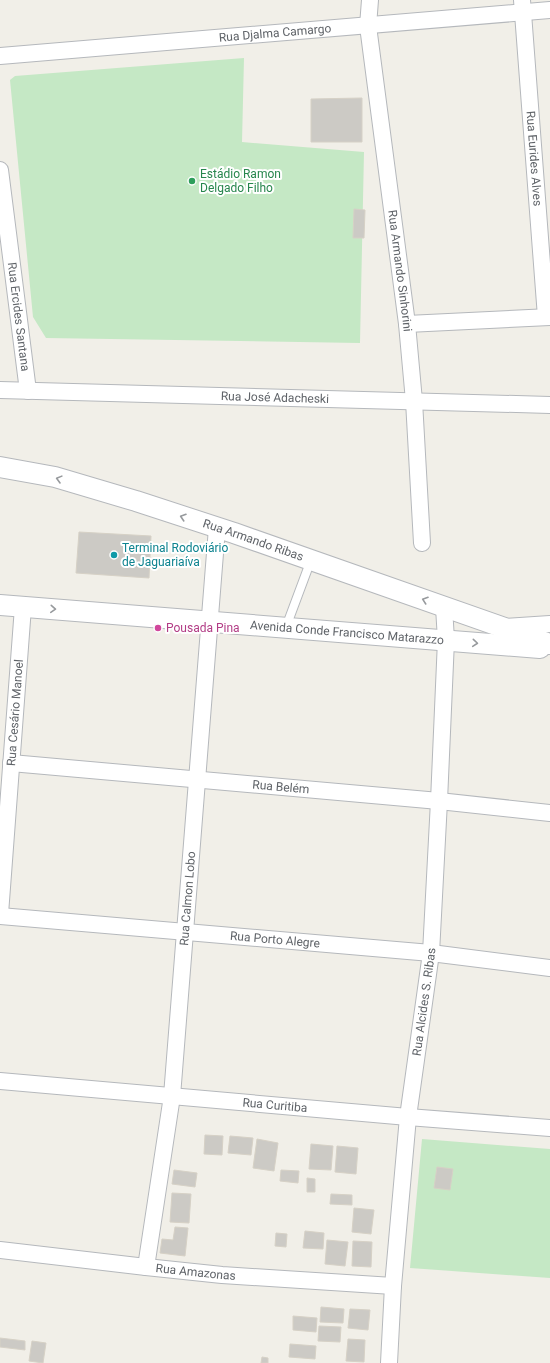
<svg xmlns="http://www.w3.org/2000/svg" width="550" height="1363" viewBox="0 0 550 1363" font-family="Roboto,sans-serif">
<rect width="100%" height="100%" fill="#f1efe8"/>
<path fill="#c5e8c5" d="M 244,58 L 242,142 L 364,152 L 360,343 L 46,338 L 33,317 L 10,80 L 15,76 Z
M 422,1139 L 550,1149 L 550,1278 L 410,1268 Z"/>
<path fill="#cccac5" stroke="#d6d1c6" d="M 362,98 L 362,142 L 311,142 L 311,99 Z
M 354,209 L 365,210 L 364,238 L 353,238 Z
M 79,532 L 151,536 L 149,578 L 76,573 Z
M 205,1135 L 223,1136 L 222,1155 L 204,1154 Z
M 230,1136 L 253,1138 L 251,1155 L 228,1153 Z
M 257,1139 L 278,1143 L 274,1171 L 253,1168 Z
M 311,1144 L 333,1146 L 331,1170 L 309,1169 Z
M 337,1146 L 358,1148 L 356,1174 L 335,1172 Z
M 437,1167 L 453,1169 L 450,1190 L 434,1188 Z
M 174,1170 L 197,1173 L 195,1187 L 172,1184 Z
M 281,1170 L 299,1171 L 298,1183 L 280,1181 Z
M 307,1178 L 315,1179 L 315,1192 L 307,1192 Z
M 172,1193 L 191,1194 L 189,1223 L 170,1222 Z
M 331,1194 L 352,1195 L 352,1205 L 330,1204 Z
M 354,1208 L 374,1210 L 371,1234 L 352,1232 Z
M 175,1227 L 188,1228 L 185,1256 L 160,1253 L 162,1239 L 173,1240 Z
M 305,1231 L 324,1233 L 323,1249 L 303,1248 Z
M 276,1233 L 287,1234 L 286,1247 L 275,1246 Z
M 327,1240 L 348,1242 L 345,1266 L 325,1264 Z
M 353,1241 L 372,1242 L 371,1267 L 352,1266 Z
M 321,1307 L 344,1309 L 343,1323 L 320,1322 Z
M 350,1309 L 370,1310 L 368,1330 L 348,1328 Z
M 293,1316 L 317,1318 L 316,1332 L 293,1330 Z
M 319,1326 L 341,1327 L 340,1342 L 318,1341 Z
M 0,1338 L 25,1341 L 25,1350 L 0,1347 Z
M 348,1339 L 365,1340 L 364,1362 L 346,1361 Z
M 32,1341 L 46,1343 L 43,1363 L 29,1361 Z
M 290,1344 L 316,1346 L 315,1359 L 289,1357 Z
M 262,1357 L 268,1358 L 268,1363 L 261,1363 Z"/>
<g fill="none" stroke-linecap="round" stroke-linejoin="round">
<defs>
<path id="service" d="M 286,627 L 311,560"/>
<g id="minor">
<path id="s1" d="M 370,0 L 368,26 L 407,324 L 414,401 L 422,543"/>
<path id="s2" d="M 522,0 L 546,317"/>
<path id="s3" d="M 0,56 L 550,10"/>
<path id="s4" d="M 0,170 L 28,391"/>
<path d="M 407,324 L 550,317"/>
<path id="s5" d="M 0,390 L 550,405"/>
<path d="M 506,627 L 550,624"/>
<path id="s6" d="M 11,763 L 439,801 L 550,813"/>
<path id="s7" d="M 0,914 L 23,607"/>
<path id="s8" d="M 0,916 L 431,953 L 550,968"/>
<path id="s9" d="M 0,1081 L 408,1117 L 550,1128"/>
<path id="s10" d="M 0,1250 L 146,1267 L 222,1275 L 393,1286"/>
<path id="s11" d="M 146,1267 L 172,1096 L 217,528"/>
<path id="s12" d="M 389,1363 L 393,1286 L 408,1117 L 431,953 L 439,801 L 446,640 L 444,607"/>
</g>
<g id="tertiary">
<path id="s13" d="M 0,467 L 55,477 L 136,501 L 234,533 L 550,644"/>
<path id="s14" d="M 0,605 L 540,648"/>
</g>
</defs>
<use href="#service" stroke="#b5b8bc" stroke-width="10"/>
<use href="#minor" stroke="#b5b8bc" stroke-width="18"/>
<use href="#tertiary" stroke="#b5b8bc" stroke-width="22"/>
<use href="#service" stroke="#fff" stroke-width="8"/>
<use href="#minor" stroke="#fff" stroke-width="16"/>
<use href="#tertiary" stroke="#fff" stroke-width="20"/>
</g>
<defs><path id="oneway-chevron" d="M-2-3.5L2.5 0L-2 3.5" fill="none" stroke-width="1.6" stroke-linecap="round" stroke-linejoin="round"/></defs>
<g stroke="#979a9d">
<use href="#oneway-chevron" transform="translate(59 479) rotate(-165)"/>
<use href="#oneway-chevron" transform="translate(183 517) rotate(-162)"/>
<use href="#oneway-chevron" transform="translate(425 600) rotate(-161)"/>
<use href="#oneway-chevron" transform="translate(53 609) rotate(4)"/>
<use href="#oneway-chevron" transform="translate(475 643) rotate(5)"/>
</g>
<circle fill="#2e9e5b" stroke="#fff" stroke-width="1.5" cx="192" cy="181" r="4"/>
<circle fill="#0f9aa8" stroke="#fff" stroke-width="1.5" cx="114" cy="555" r="4"/>
<circle fill="#d1479c" stroke="#fff" stroke-width="1.5" cx="158" cy="628" r="4"/>
<g text-anchor="middle" stroke-width="4" stroke-linejoin="round" paint-order="stroke">
<g font-size="12" fill="#5f6368" stroke="#fff">
<text dy="4" stroke="none"><textPath href="#s3" startOffset="276">Rua Djalma Camargo</textPath></text>
<text dy="4" stroke="none"><textPath href="#s2" startOffset="159">Rua Eurides Alves</textPath></text>
<text dy="4" stroke="none"><textPath href="#s1" startOffset="273">Rua Armando Sinhorini</textPath></text>
<text dy="4" stroke="none"><textPath href="#s4" startOffset="148">Rua Ercides Santana</textPath></text>
<text dy="4" stroke="none"><textPath href="#s5" startOffset="275">Rua José Adacheski</textPath></text>
<text dy="4" stroke="none"><textPath href="#s13" startOffset="264">Rua Armando Ribas</textPath></text>
<text dy="4" stroke="none"><textPath href="#s14" startOffset="348">Avenida Conde Francisco Matarazzo</textPath></text>
<text dy="4" stroke="none"><textPath href="#s7" startOffset="202">Rua Cesário Manoel</textPath></text>
<text dy="4" stroke="none"><textPath href="#s6" startOffset="271">Rua Belém</textPath></text>
<text dy="4" stroke="none"><textPath href="#s11" startOffset="371">Rua Calmon Lobo</textPath></text>
<text dy="4" stroke="none"><textPath href="#s8" startOffset="276">Rua Porto Alegre</textPath></text>
<text dy="4" stroke="none"><textPath href="#s12" startOffset="363">Rua Alcides S. Ribas</textPath></text>
<text dy="4" stroke="none"><textPath href="#s9" startOffset="276">Rua Curitiba</textPath></text>
<text dy="4" stroke="none"><textPath href="#s10" startOffset="197">Rua Amazonas</textPath></text>
</g>
<g font-size="12" fill="#27864d" stroke="#fff" text-anchor="start">
<text x="200" y="178">Estádio Ramon<tspan x="200" dy="14">Delgado Filho</tspan></text>
</g>
<g font-size="12" fill="#0d838f" stroke="#fff" text-anchor="start">
<text x="122" y="552">Terminal Rodoviário<tspan x="122" dy="14">de Jaguariaíva</tspan></text>
</g>
<g font-size="12" fill="#b23c85" stroke="#fff" text-anchor="start">
<text x="166" y="632">Pousada Pina</text>
</g>
</g>
</svg>
